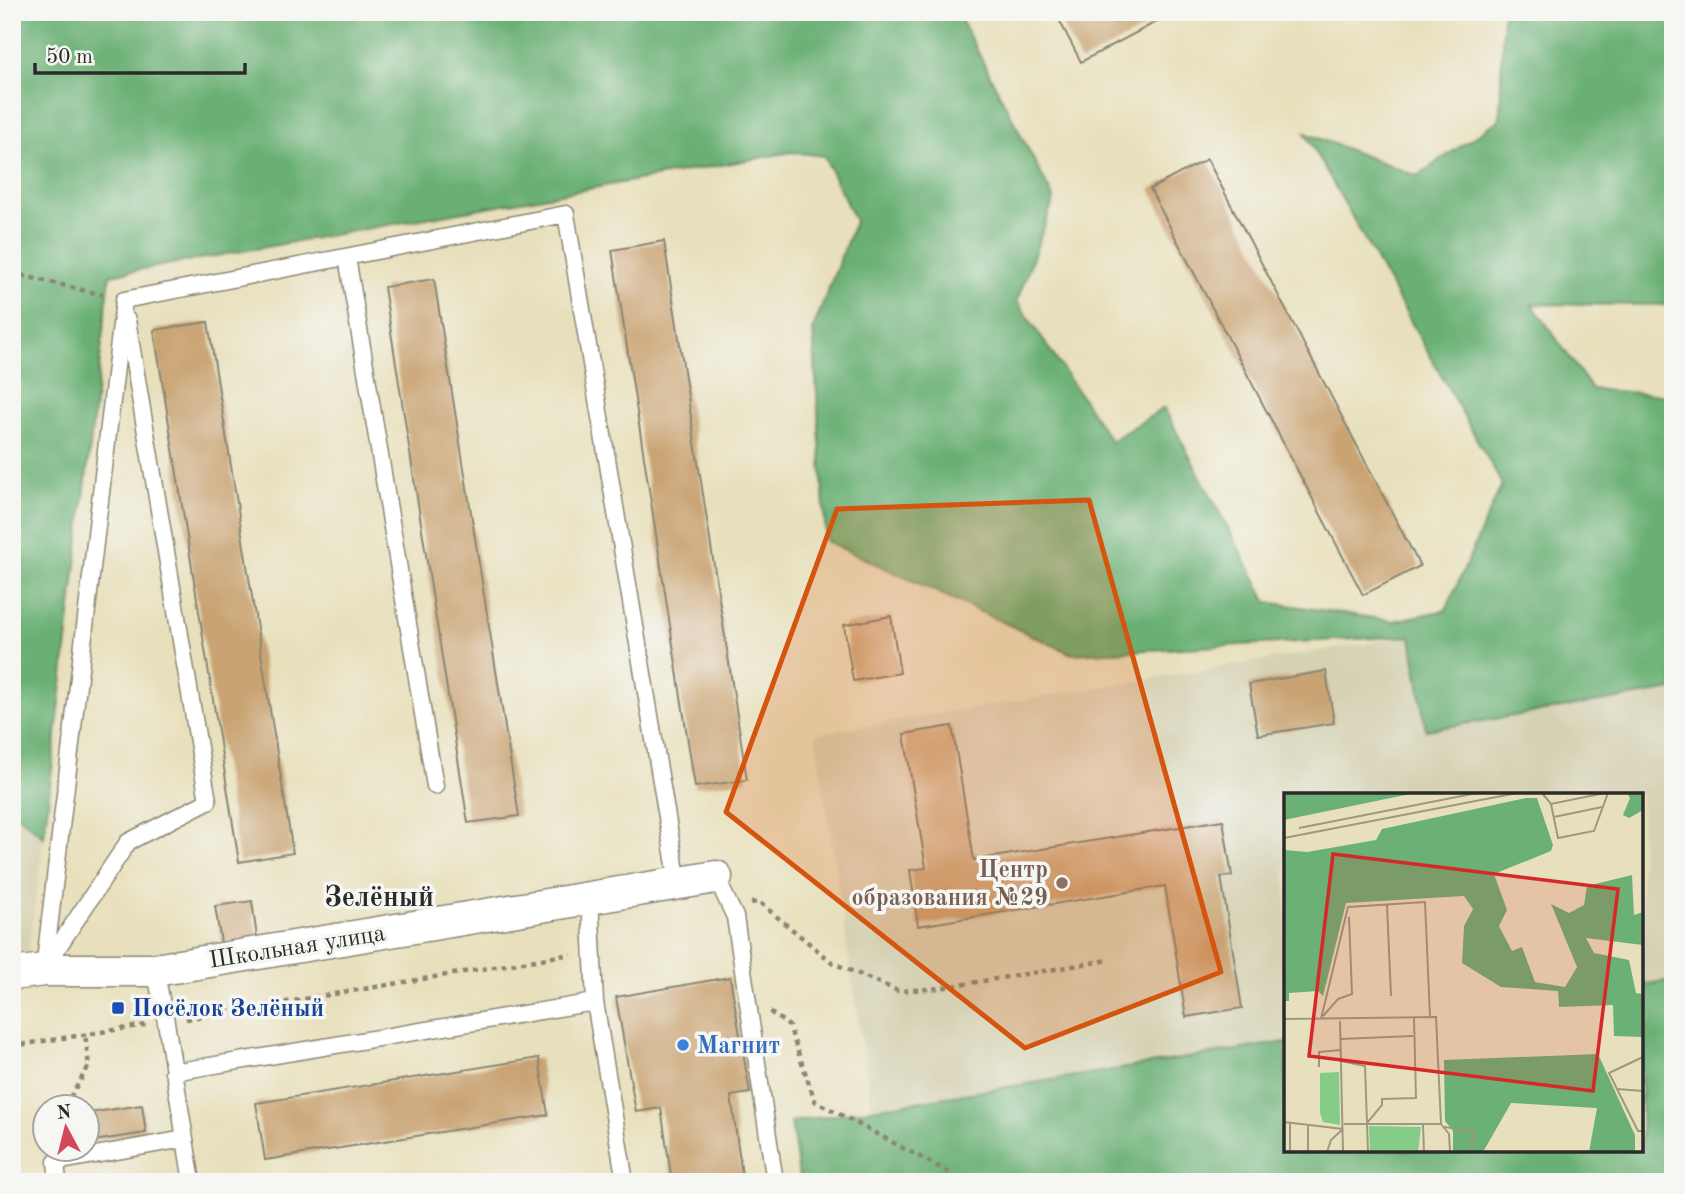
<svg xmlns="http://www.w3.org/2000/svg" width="1685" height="1194" viewBox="0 0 1685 1194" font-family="'Old Standard TT',serif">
<rect width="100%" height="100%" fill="#f6f6f2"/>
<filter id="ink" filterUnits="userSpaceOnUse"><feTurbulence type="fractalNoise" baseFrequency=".0143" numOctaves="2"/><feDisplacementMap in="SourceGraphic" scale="14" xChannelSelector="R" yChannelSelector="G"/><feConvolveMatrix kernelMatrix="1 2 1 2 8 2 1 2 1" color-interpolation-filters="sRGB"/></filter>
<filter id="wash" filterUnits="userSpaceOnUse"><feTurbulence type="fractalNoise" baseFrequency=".00686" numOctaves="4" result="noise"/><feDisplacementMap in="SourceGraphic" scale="28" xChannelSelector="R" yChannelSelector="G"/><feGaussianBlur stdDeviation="1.57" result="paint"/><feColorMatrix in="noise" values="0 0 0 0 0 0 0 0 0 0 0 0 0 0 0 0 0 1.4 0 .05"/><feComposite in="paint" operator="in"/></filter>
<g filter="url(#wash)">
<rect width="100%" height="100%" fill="#e8e0bc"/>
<path fill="#d5d1b2" d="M 1412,636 L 1426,730 L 1673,690 L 1673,980 L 1641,985 L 1641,795 L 1286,795 L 1286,1042 L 872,1108 L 815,734 Z
M 12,810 L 44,837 L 28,952 L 12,954 Z"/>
<path fill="#6bb074" stroke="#4b6e50" stroke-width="2" d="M 12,12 L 957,12 L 1054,199 L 1017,301 L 1111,441 L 1164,408 L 1267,602 L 1394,621 L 1446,610 L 1502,484 L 1305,133 L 1417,176 L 1500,119 L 1503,12 L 1673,12 L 1673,305 L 1532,304 L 1592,389 L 1673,396 L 1673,690 L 1426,730 L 1411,636 L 1072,654 L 826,541 L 813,329 L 855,221 L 824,156 L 792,152 L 110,275 L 44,837 L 12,810 Z
M 1673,980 L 1673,1182 L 800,1182 L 791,1122 L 1286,1042 L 1286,1150 L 1641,1150 L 1641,985 Z"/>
<g id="blocks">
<path fill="#c9a372" d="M 1055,12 L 1175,12 L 1081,62 Z
M 1207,159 L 1420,566 L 1363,595 L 1150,189 Z
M 664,241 L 747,780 L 695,787 L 612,250 Z
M 434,279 L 519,816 L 468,823 L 384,287 Z
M 208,322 L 293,853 L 239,862 L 154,330 Z
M 891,616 L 900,673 L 853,681 L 844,625 Z
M 1326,671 L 1334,723 L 1258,735 L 1249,684 Z
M 952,726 L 974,860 L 1223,820 L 1232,876 L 1221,877 L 1242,1008 L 1186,1017 L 1165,886 L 918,926 L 910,870 L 926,868 L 904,734 Z
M 252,901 L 257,938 L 221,943 L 215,906 Z
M 730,977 L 750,1093 L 731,1096 L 743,1182 L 672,1182 L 661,1108 L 636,1112 L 616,997 Z
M 539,1058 L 548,1115 L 265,1160 L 256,1103 Z
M 142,1105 L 146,1133 L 93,1141 L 89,1113 Z"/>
</g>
</g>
<g filter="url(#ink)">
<use href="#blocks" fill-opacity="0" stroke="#8a8674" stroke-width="2"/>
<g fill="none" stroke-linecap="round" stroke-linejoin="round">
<defs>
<path id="lane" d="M 347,257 L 435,786
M 716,877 L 735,917 L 775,1182
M 590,898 L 595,1002 L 625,1182
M 46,965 L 128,842 L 208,801 L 127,320
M 44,970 L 124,300 L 566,214 L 678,883
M 155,970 L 166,1022 L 192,1182
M 173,1072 L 595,1002
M 58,1182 L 56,1162 L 184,1139"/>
<path id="street" d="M 12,974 L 44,970 L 155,970 L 716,877"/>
</defs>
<use href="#lane" stroke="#8a8674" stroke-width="19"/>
<use href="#street" stroke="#8a8674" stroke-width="35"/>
<path stroke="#8a8674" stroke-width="4.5" stroke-dasharray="5 5" stroke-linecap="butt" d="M 12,273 L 103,295
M 751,903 L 759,902 L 833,963 L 898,991 L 941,988 L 1109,960
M 770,1012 L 789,1026 L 815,1101 L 952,1174 L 954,1182
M 186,1019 L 571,954
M 12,1046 L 146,1025
M 65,1106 L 89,1066 L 85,1034"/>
<use href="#lane" stroke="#fff" stroke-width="16"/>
<use href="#street" stroke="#fff" stroke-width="32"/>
</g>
</g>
<path fill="#d5540f" fill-opacity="0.2" stroke="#d5540f" stroke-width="5" stroke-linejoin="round" d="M 1089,500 L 1221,972 L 1025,1048 L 726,812 L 837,509 Z"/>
<circle fill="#8d6e63" stroke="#f6f6f2" stroke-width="2.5" cx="1062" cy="883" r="7"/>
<rect fill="#1a4fb4" stroke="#f6f6f2" stroke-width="2.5" x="111" y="1001" width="14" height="14" rx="3.5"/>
<circle fill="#3f7fe0" stroke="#f6f6f2" stroke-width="2.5" cx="683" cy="1045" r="7"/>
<g text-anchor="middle" stroke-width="7" stroke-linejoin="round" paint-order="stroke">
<g font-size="24" font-weight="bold" fill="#785e54" stroke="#f6f6f2" text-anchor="end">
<text x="1048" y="877">Центр<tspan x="1048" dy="28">образования №29</tspan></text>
</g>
<g font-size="24" fill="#2b2b2b" stroke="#f6f6f2">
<text transform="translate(297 946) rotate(-9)" y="8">Школьная улица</text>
</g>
<g font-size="24" font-weight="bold" fill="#164399" stroke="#f6f6f2" text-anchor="start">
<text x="132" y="1016">Посёлок Зелёный</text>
</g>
<g font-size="24" font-weight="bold" fill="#366cbe" stroke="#f6f6f2" text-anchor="start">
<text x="697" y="1053">Магнит</text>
</g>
<g font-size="28" font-weight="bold" fill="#2b2b2b" stroke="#f6f6f2">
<text x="379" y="906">Зелёный</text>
</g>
</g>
<g transform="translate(1284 793)">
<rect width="359" height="359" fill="#e8e0bc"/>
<path d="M 55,279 L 56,332 L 39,329 L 36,320 L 36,280 ZM 85,333 L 137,334 L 134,359 L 86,359 Z" fill="#84cc88"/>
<path d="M 0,0 L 131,0 L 0,27 ZM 343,0 L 359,0 L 359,17 L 345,25 L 339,22 L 346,5 ZM 242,5 L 253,5 L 269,52 L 267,58 L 210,81 L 223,117 L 215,133 L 228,158 L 238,154 L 251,189 L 281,194 L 293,174 L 267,111 L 285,120 L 300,112 L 303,93 L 348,82 L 350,122 L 359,119 L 359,152 L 302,145 L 310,160 L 345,167 L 352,200 L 359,201 L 359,244 L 330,243 L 329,212 L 275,214 L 274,198 L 217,194 L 178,170 L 180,133 L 189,116 L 180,103 L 62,110 L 39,203 L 34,198 L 5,200 L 5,208 L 0,208 L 0,57 L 23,59 L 92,47 L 98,36 ZM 314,261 L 351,342 L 351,359 L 305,359 L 313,315 L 227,310 L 199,359 L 169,359 L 169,338 L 161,328 L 160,267 Z" fill="#6bb074"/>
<path fill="none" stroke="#9c9882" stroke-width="2" d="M 258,0 L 267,11 L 321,0M 267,11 L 274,45 L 310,38 L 324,0M 270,24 L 318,14M 15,35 L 193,0M 0,45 L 233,0M 103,112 L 107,203M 39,223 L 54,206 L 68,201 L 65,124M 0,226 L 152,224 L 157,331 L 165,341 L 166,359M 37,226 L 64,114 L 141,109 L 146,224M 56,228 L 59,359M 56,246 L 129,243M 359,264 L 325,280 L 354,338 L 359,338M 57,268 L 81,273 L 84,359M 35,274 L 35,259 L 57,257M 333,296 L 359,298M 0,329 L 59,336M 6,330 L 6,359M 83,330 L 98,312 L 98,306 L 132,305 L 130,225M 60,331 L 157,331M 139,331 L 140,359M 24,333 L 24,359M 160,334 L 190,338 L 187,358 L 193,359M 43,359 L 47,347 L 59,336"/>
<path fill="#d62828" fill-opacity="0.15" stroke="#d62828" stroke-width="3.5" d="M 49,61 L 334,96 L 309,298 L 25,263 Z"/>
<rect width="359" height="359" fill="none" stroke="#2b2b2b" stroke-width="3.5"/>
</g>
<rect width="1685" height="1194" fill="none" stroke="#f6f6f2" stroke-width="42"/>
<g transform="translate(66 1128) rotate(353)"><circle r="33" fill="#f6f6f2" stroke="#a5a5a2" stroke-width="2"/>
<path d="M0-5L12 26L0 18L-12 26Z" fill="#d1495b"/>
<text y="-10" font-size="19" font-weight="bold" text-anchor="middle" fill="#2b2b2b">N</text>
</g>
<path d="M35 63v10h210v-10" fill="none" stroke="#2b2b2b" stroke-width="3.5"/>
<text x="46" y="63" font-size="21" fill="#2b2b2b" stroke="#f6f6f2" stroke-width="5" paint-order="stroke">50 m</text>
</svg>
